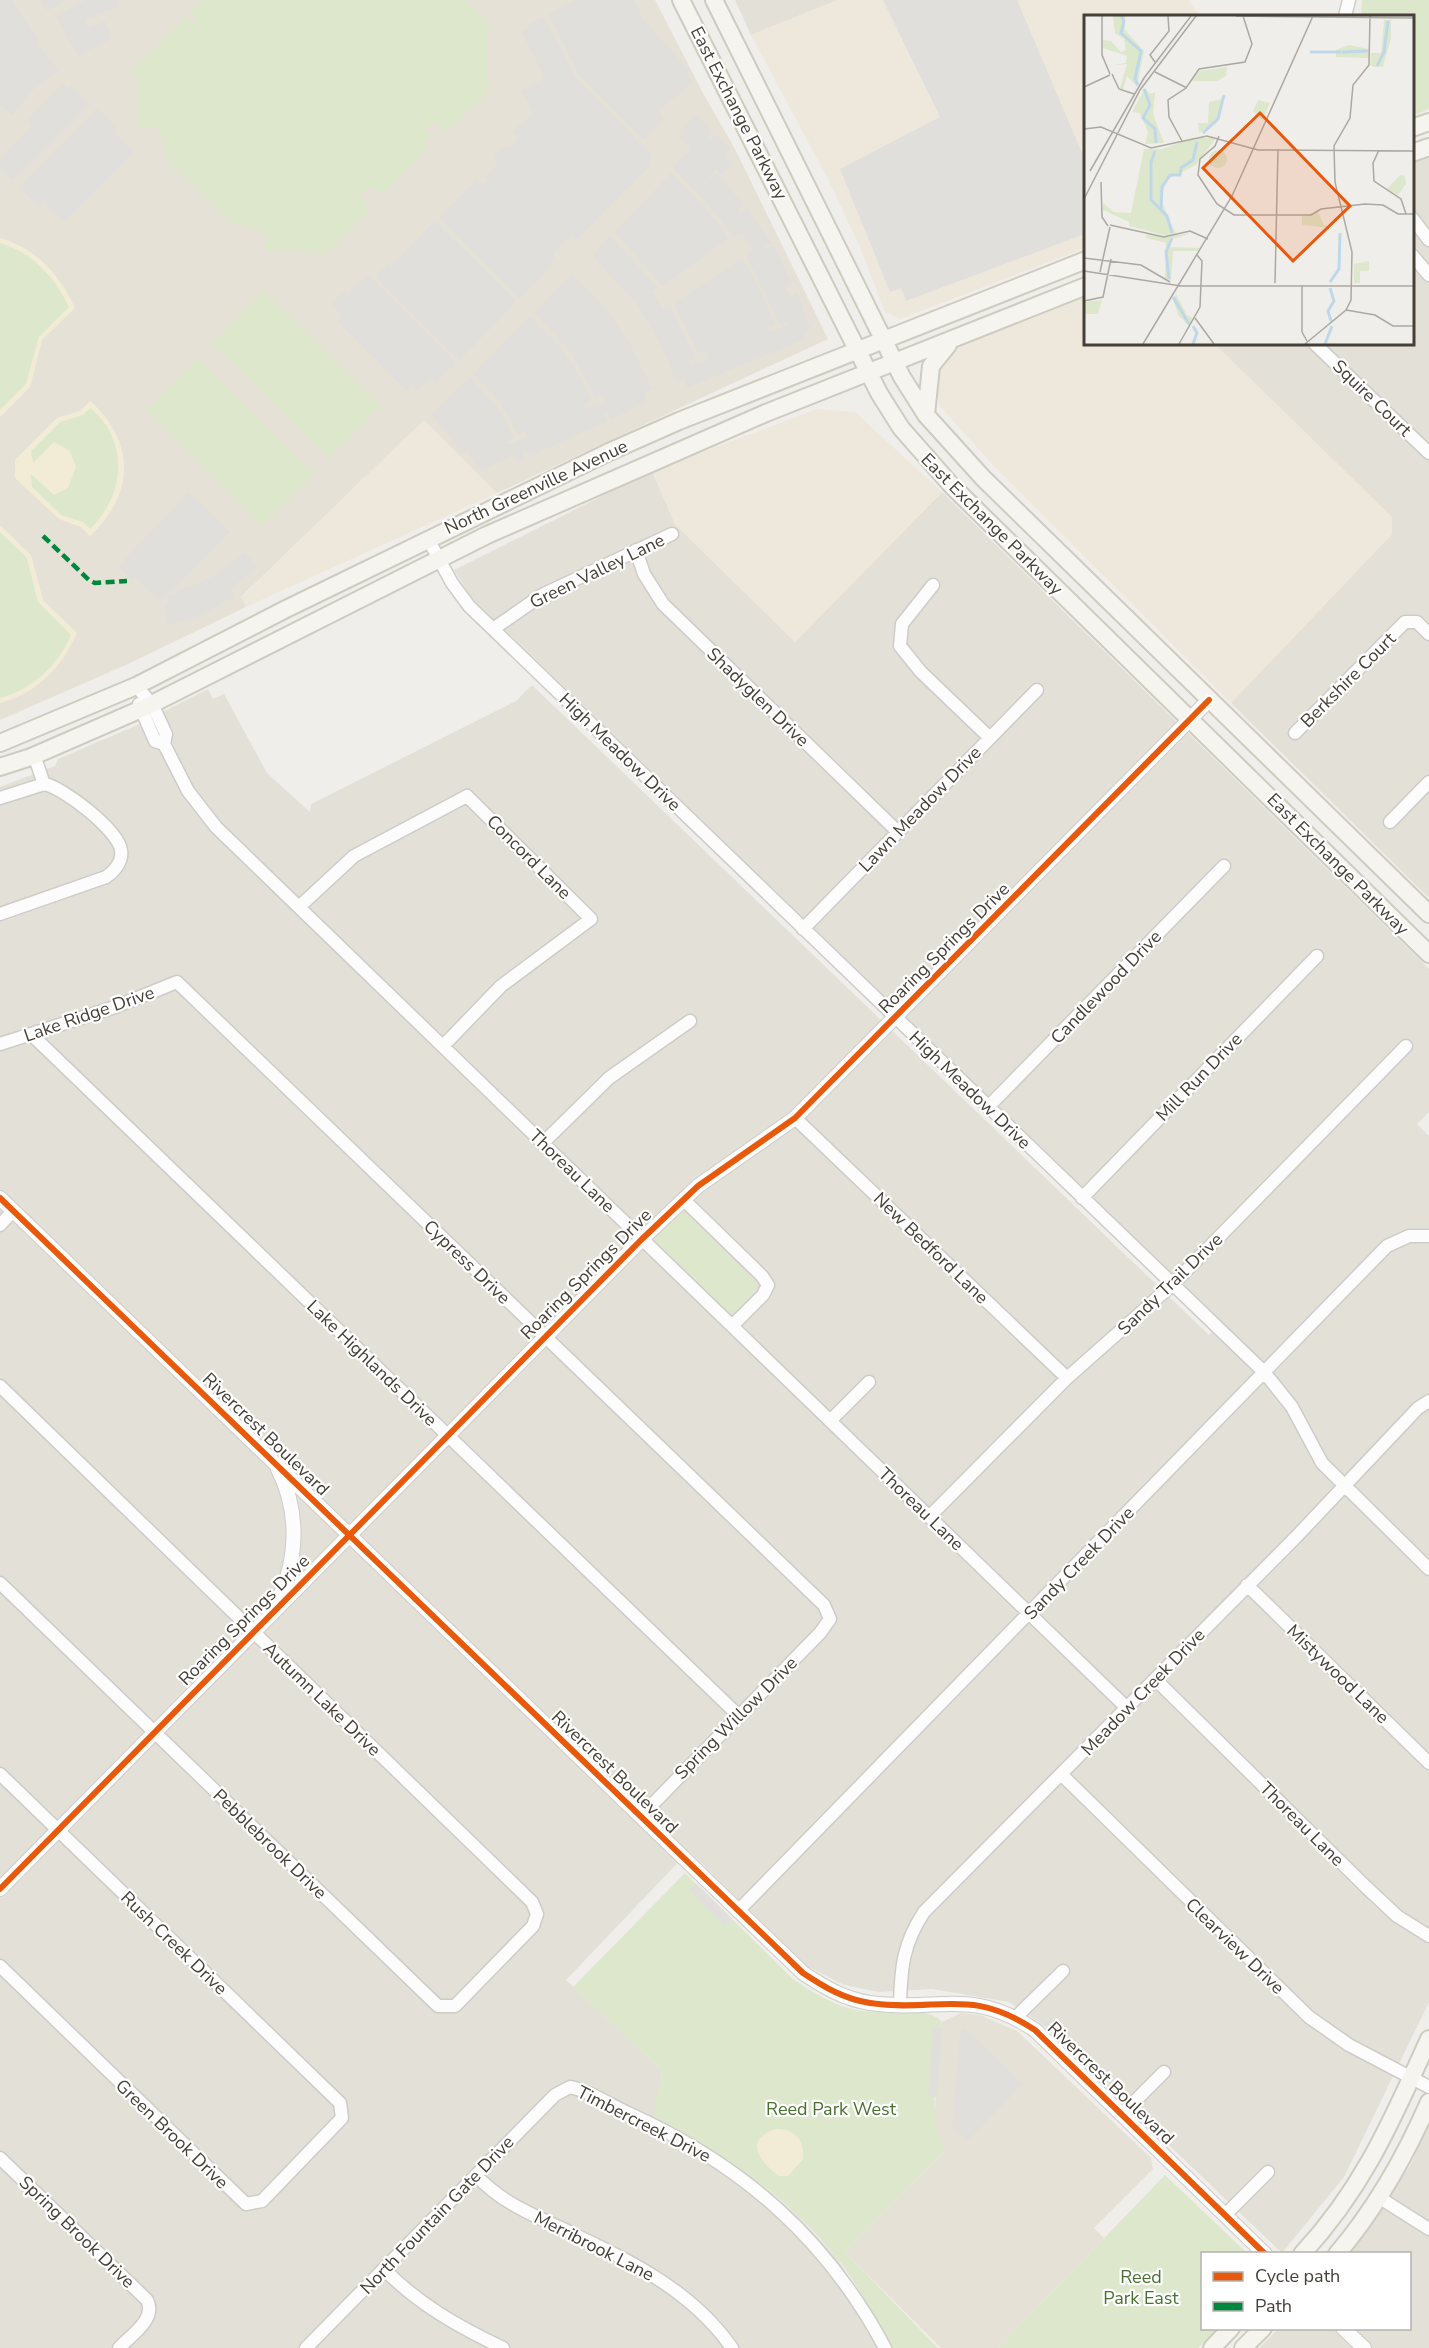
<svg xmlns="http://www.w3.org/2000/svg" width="1429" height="2348" viewBox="0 0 1429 2348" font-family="'Nunito Sans',sans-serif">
<rect width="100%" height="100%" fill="#f0eeea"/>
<path fill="#e3e0d8" d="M 735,0 L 838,0 L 751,35 Z
M 1429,155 L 1429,898 L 1231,703 L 1392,534 L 1215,344 L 1412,344 L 1413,162 Z
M 652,471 L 675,524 L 795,642 L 942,492 L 1429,969 L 1429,1112 L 1417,1124 L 1429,1136 L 1429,2002 L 1344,2177 L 1282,2253 L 1043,2025 L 1009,2002 L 932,1989 L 879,1992 L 844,1985 L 807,1966 L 689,1851 L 566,1980 L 662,2071 L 654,2118 L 698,2140 L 741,2167 L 797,2215 L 837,2258 L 892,2348 L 0,2348 L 0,787 L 55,766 L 58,759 L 135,726 L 208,689 L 213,699 L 224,694 L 267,773 L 310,812 L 311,804 L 516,701 L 532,685 L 1209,1335 L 1222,1322 L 472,598 L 454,570 Z
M 1429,2123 L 1429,2348 L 1259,2348 L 1278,2329 L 1410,2328 L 1410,2254 L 1349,2253 L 1410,2166 Z"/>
<path fill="#eee7db" d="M 838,0 L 1188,0 L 1200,16 L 1086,16 L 1085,248 L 900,319 L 885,312 L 859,245 L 827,177 L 751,35 Z
M 1085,295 L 1086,344 L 1215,344 L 1392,517 L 1392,534 L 1231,703 L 993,465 L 939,405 L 935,374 L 950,351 Z
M 817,409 L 855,412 L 942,492 L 795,642 L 675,524 L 652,471 Z
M 424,420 L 497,493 L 246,607 L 241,598 Z"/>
<path fill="#e6e1d6" d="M 0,0 L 655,0 L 704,95 L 735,149 L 828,339 L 497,493 L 424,420 L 241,597 L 246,607 L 128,664 L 0,720 Z
M 961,2013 L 980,2015 L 1017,2031 L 1151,2158 L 1153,2169 L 1094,2228 L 1104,2238 L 998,2348 L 941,2348 L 845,2252 L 946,2150 L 938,2138 L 934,2121 L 942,2022 Z"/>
<path fill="#dde7cc" d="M 201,0 L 466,0 L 488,21 L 488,82 L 490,83 L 484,99 L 481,98 L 446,133 L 434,121 L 425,129 L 430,135 L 425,141 L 429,147 L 383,194 L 369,186 L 359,196 L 370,209 L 334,246 L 335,249 L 319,255 L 317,251 L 265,251 L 265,231 L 231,223 L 168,162 L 158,128 L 137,127 L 137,75 L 133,74 L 140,59 L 143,60 L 186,16 L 194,23 L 197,20 L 189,12 Z
M 1362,0 L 1429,0 L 1429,109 L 1413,116 L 1412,16 L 1361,16 Z
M 0,238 C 36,250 59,273 75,308 L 42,340 L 30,387 L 0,417 Z
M 264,290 L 381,406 L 329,458 L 212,343 Z
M 198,358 L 314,474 L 262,526 L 146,410 Z
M 90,401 C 137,444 133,492 90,536 L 81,527 L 59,519 L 15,478 L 15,460 L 57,418 L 80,411 Z
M 0,525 L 31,555 L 43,600 L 77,633 C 60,668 37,691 0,703 Z
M 678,1212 L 687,1214 L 756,1282 L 756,1291 L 737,1311 L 725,1311 L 656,1243 L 655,1235 Z
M 685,1873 L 793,1979 C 812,1992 833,2005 856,2010 C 880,2015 927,2004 942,2022 C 939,2060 925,2118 946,2150 L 845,2252 L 938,2348 L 892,2348 C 875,2318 859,2286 837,2258 C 787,2196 724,2153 653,2118 L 662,2071 L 573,1987 Z
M 1165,2175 L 1247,2253 L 1202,2254 L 1202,2328 L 1217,2329 L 1198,2348 L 998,2348 Z"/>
<path fill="#f2ecd7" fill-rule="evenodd" d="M 0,238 C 36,248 60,275 75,308 L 42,340 L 30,387 L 0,417 L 0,410 L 26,384 L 39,337 L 69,307 C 54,276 33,253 0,243 Z
M 90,401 C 136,442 135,494 90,536 L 81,527 L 59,519 L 15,478 L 15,460 L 57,418 L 80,411 ZM 90,408 C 130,440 125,496 90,529 L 83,522 L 61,515 L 32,487 L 31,474 L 54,495 L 68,488 L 76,467 L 70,451 L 54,442 L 33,463 L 31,451 L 60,422 L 83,415 Z
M 0,525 L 31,555 L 43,600 L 77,633 C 62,667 37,693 0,703 L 0,698 C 32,690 59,664 71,635 L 38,602 L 27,558 L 0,532 Z
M 775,2129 C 794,2128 805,2140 803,2159 L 788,2176 L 778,2176 C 761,2161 742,2142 775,2129 Z"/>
<path fill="#e1dfdb" d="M 0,0 L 12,0 L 39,40 L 37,43 L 59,70 L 33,90 L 12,115 L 0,105 Z
M 40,0 L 67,0 L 47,11 Z
M 86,0 L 117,0 L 119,6 L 85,20 L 88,28 L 105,21 L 112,39 L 78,56 L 55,16 Z
M 574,0 L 634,0 L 644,20 L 689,70 L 686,75 L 693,82 L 659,111 L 664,119 L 643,140 L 579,75 L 548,13 Z
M 883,0 L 1017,0 L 1085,160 L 1085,234 L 906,301 L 901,288 L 890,292 L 840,169 L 940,117 Z
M 544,17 L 576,78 L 653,156 L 648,162 L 651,165 L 577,240 L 571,235 L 553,253 L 555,257 L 550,262 L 552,265 L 520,299 L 439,218 L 477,179 L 483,185 L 488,180 L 486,176 L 498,163 L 493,157 L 506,144 L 510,147 L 518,139 L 512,131 L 534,114 L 521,91 L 545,78 L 521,32 L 528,28 L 527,25 Z
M 63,83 L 68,88 L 71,86 L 89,104 L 13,180 L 0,167 L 0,159 L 32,126 L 27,120 Z
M 97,108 L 117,127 L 114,132 L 134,152 L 64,222 L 43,202 L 39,206 L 19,187 Z
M 696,114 L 713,132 L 708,138 L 711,140 L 716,134 L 731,149 L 725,155 L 733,163 L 721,175 L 716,169 L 709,177 L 711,179 L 717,173 L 744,205 L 738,210 L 740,213 L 747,208 L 762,229 L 771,243 L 764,246 L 766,250 L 773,245 L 780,258 L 792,283 L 785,287 L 790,296 L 797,293 L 811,328 L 803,332 L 805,339 L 687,388 L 684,380 L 677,383 L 659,341 L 635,302 L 592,256 L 610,236 L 658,287 L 652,292 L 664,309 L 670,306 L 696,358 L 689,361 L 690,365 L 709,358 L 706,351 L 699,354 L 674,303 L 742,258 L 761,291 L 775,325 L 768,328 L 770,332 L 789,325 L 788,321 L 780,324 L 746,255 L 753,250 L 742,233 L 735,237 L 705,201 L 672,167 L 691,149 L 679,137 L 685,131 L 682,128 Z
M 671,173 L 707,210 L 729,238 L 663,286 L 614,232 Z
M 435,221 L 517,302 L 459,361 L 375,277 L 389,263 L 391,266 Z
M 367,274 L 456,363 L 436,383 L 431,378 L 417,391 L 412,385 L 406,391 L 337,321 L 342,315 L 331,304 L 344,291 L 347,294 Z
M 572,274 L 608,311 L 630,344 L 652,389 L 644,393 L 647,402 L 610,420 L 607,413 L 604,414 L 607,421 L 529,457 L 526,450 L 523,451 L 525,459 L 517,463 L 514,455 L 484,469 L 477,468 L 468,451 L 461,454 L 451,436 L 431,415 L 470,377 L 501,412 L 514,438 L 506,442 L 508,445 L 527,437 L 525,432 L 518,435 L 499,400 L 473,374 L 530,316 L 559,346 L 575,367 L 591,400 L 584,404 L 586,409 L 605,401 L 603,394 L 595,398 L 570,351 L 534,313 Z
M 189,492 L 230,532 L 160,601 L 135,577 L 132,580 L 118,566 Z
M 245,553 L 258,566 L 230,589 L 235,596 L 199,616 L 168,625 L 165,604 L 169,603 L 167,595 L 210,578 Z
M 696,1883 L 732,1919 L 725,1926 L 689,1890 Z
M 933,2027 L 942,2028 L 937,2097 L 928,2096 Z
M 965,2028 L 1023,2084 L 967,2142 L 952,2127 L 960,2033 Z"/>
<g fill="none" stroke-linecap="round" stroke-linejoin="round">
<defs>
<path id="minor" d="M 1345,16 L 1349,0
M 1412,218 L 1429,240
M 1412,255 L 1429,275
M 1315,344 L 1429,453
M 428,539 L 452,583 L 469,606 L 1265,1373 L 1292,1407 L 1322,1463 L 1429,1569
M 636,550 L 644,574 L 663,604 L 898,832
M 933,585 L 902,624 L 900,646 L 921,672 L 990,738
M 493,629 L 542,595 L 672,534
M 136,686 L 152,704 L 166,734 L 164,744 L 188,791 L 216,827 L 1127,1708
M 139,704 L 155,741 L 164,744
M 1295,733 L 1405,622 L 1417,622 L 1429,634
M 0,798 L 44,784
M 1390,822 L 1429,782
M 299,907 L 354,856 L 467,796 L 591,919 L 501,986 L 443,1046
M 0,914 L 106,877 C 115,871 123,861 121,850 C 118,830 63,787 44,784 L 34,755
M 803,929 L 1037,690
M 32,1035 L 738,1715
M 0,1044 L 115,1007 L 177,982 L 824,1605 L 830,1619 L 820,1633 L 640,1817
M 988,1107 L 1224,866
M 795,1118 L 1067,1378
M 543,1143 L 609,1078 L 690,1021
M 1082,1198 L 1317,956
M 683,1199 L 762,1276 L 768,1285 L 763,1295 L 732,1326
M 0,1225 L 13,1211
M 0,1386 L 532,1902 L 537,1914 L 533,1926 L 455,2006 L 438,2006 L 0,1583
M 830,1421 L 869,1382
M 929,1517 L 1067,1378 L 1172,1285 L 1406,1046
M 1247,1585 L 1429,1763
M 1155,1679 L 1365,1886 L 1397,1916 L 1429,1936
M 0,1774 L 340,2103 L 342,2118 L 262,2201 L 246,2204 L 0,1966
M 1062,1775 L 1309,2017 L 1349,2045 L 1429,2087
M 738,1911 L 1387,1246 L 1409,1236 L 1429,1236
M 900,2004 C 901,1967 903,1944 924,1912 L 1296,1537 L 1418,1408 L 1429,1401
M 1016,2017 L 1063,1971
M 1122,2114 L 1164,2072
M 0,2158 L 147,2300 C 157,2319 131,2335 119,2348
M 476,2175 C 500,2202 533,2215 565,2230 C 628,2260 691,2289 732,2348
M 1380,2198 L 1429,2229
M 1225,2215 L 1268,2172
M 384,2269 C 418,2304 459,2327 503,2348
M 306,2348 L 555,2095 L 570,2087 C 588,2090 610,2105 628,2113 C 741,2164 826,2237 885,2348"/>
<path id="tertiary" d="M 0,1198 L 803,1973 C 824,1987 844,1999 870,2003 C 938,2013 969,1986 1035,2030 L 1265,2254
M 276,1604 C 298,1562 300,1512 278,1469
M 0,1889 L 642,1239 L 698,1186 L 795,1118 L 1209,700
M 1343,2328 L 1364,2348"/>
<path id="secondary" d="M 681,0 L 879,393 L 901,428 L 952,486 L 1429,954
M 714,0 L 902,377 L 926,415 L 983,478 L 1429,914
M 1412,128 L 1429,122
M 1412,153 L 1429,147
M 926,415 L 931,366 L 948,345
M 0,743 L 136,686 L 286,609 L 609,452 L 679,421 L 1086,260
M 0,767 L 31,757 L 146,707 L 487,535 L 766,413 L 1086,286
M 1302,2254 C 1364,2187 1392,2120 1429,2039
M 1337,2254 C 1377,2207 1405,2157 1429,2102
M 1212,2348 L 1231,2328
M 1243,2348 L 1263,2328"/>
</defs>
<use href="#minor" stroke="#ceccc8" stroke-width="15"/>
<use href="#tertiary" stroke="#ceccc8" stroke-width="16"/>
<use href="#secondary" stroke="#cecbc1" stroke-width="20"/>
<use href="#minor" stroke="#fdfcfc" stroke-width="12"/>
<use href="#tertiary" stroke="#fdfcfc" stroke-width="14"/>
<use href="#secondary" stroke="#f6f4ef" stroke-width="16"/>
<path stroke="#00873e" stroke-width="4.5" stroke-dasharray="9 4.5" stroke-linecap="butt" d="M 43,536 L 89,580 L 95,583 L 127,581"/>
<defs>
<path id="cycleway" d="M 0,1198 L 803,1973 C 824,1987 844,1999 870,2003 C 938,2013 969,1986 1035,2030 L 1265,2254
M 0,1889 L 642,1239 L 698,1186 L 795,1118 L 1209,700"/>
</defs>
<use href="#cycleway" stroke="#fff" stroke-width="10"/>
<use href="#cycleway" stroke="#e8590c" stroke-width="6"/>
</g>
<g text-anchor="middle" stroke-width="4.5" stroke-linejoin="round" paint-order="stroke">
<g font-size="18" fill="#453f37" stroke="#fff">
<text transform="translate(739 113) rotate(63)" y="6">East Exchange Parkway</text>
<text transform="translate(1372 398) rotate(44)" y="6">Squire Court</text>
<text transform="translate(536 487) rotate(-25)" y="6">North Greenville Avenue</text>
<text transform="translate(992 524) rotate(45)" y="6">East Exchange Parkway</text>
<text transform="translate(597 571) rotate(-26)" y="6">Green Valley Lane</text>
<text transform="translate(1348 680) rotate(-45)" y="6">Berkshire Court</text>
<text transform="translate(758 697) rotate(44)" y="6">Shadyglen Drive</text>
<text transform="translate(620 752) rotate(44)" y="6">High Meadow Drive</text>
<text transform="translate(920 809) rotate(-46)" y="6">Lawn Meadow Drive</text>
<text transform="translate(529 857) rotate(45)" y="6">Concord Lane</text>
<text transform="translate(1338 864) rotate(45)" y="6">East Exchange Parkway</text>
<text transform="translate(944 948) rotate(-45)" y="6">Roaring Springs Drive</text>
<text transform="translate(1106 987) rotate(-46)" y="6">Candlewood Drive</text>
<text transform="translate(89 1014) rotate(-19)" y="6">Lake Ridge Drive</text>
<text transform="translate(1199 1077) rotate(-46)" y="6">Mill Run Drive</text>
<text transform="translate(970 1090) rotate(44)" y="6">High Meadow Drive</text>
<text transform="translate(572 1171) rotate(44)" y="6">Thoreau Lane</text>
<text transform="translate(931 1248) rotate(44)" y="6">New Bedford Lane</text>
<text transform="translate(467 1262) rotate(44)" y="6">Cypress Drive</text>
<text transform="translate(586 1274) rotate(-45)" y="6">Roaring Springs Drive</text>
<text transform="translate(1170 1284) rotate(-44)" y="6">Sandy Trail Drive</text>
<text transform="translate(372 1363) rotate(44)" y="6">Lake Highlands Drive</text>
<text transform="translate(266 1434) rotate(44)" y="6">Rivercrest Boulevard</text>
<text transform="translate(921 1509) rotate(44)" y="6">Thoreau Lane</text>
<text transform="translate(1079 1563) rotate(-46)" y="6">Sandy Creek Drive</text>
<text transform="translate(244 1620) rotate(-45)" y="6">Roaring Springs Drive</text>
<text transform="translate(1338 1674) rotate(44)" y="6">Mistywood Lane</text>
<text transform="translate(1143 1692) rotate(-46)" y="6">Meadow Creek Drive</text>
<text transform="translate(322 1699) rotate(44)" y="6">Autumn Lake Drive</text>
<text transform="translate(736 1718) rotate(-45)" y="6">Spring Willow Drive</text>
<text transform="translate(615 1772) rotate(44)" y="6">Rivercrest Boulevard</text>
<text transform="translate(1302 1824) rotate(45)" y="6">Thoreau Lane</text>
<text transform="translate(270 1844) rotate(44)" y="6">Pebblebrook Drive</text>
<text transform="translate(174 1943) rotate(44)" y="6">Rush Creek Drive</text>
<text transform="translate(1235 1946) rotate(44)" y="6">Clearview Drive</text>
<text transform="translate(1111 2083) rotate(44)" y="6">Rivercrest Boulevard</text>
<text transform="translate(644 2124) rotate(27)" y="6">Timbercreek Drive</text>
<text transform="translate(172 2134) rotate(44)" y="6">Green Brook Drive</text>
<text transform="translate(437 2215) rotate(-46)" y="6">North Fountain Gate Drive</text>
<text transform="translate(77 2232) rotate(44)" y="6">Spring Brook Drive</text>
<text transform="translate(594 2246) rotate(27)" y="6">Merribrook Lane</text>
</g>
<g font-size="18" fill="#487130" stroke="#fff">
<text x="831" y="2115">Reed Park West</text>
<text x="1141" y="2283">Reed<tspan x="1141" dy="21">Park East</tspan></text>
</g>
</g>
<g transform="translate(1084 15)">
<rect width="330" height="330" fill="#f0eeea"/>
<path d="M 29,1 L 41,1 L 41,15 L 60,36 L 53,72 L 43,61 L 39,75 L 36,73 L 43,49 L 23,51 L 42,48 L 43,41 L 19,33 L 19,25 L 27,26 L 37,37 L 42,35 L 40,24 L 31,18 ZM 300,5 L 307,5 L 307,23 L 299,52 L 290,52 L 286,50 L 287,38 L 297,38 ZM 265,30 L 285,34 L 285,43 L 252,42 L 252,35 ZM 143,52 L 142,61 L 133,66 L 107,66 L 115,56 ZM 61,73 L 66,79 L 71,77 L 69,99 L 80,128 L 61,129 L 64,117 L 56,98 L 48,97 ZM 138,84 L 133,108 L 115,118 L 114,108 L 124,108 L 125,87 ZM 174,85 L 186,88 L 179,105 L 169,96 ZM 109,123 L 132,123 L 112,150 L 84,164 L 80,172 L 77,186 L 92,219 L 83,221 L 45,211 L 45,207 L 19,195 L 19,188 L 30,197 L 47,198 L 60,134 L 78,134 ZM125 144a9 9 0 1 1 18 0a9 9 0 1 1-18 0ZM 316,160 L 321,161 L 322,169 L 314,180 L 303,174 ZM 234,197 L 240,210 L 246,213 L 218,210 L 218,201 ZM 63,218 L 79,222 L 108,218 L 88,224 L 86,232 L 116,233 L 114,236 L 89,236 L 87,266 L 81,263 L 82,228 L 62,223 ZM 285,246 L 285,256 L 276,256 L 276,268 L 270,268 L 270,249 ZM 92,279 L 103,300 L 110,304 L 105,311 L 94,300 L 89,284 ZM 18,285 L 14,299 L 1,299 L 1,287 Z" fill="#dde7cc"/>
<path fill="none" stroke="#bfd8e9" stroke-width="3" d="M 37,1 L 40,6 L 37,18 L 57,36 L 51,64 L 54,70M 226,37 L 257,37M 258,37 L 284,36M 293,51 L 300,37 L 304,6M 60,74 L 66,90 L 59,103 L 71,114 L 72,128M 119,118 L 134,104 L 140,80M 71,136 L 67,147 L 67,185 L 83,201 L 88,218M 77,195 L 78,172 L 86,160 L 96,160 L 97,153 L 109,145 L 113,127M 85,264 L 82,237 L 88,223M 246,267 L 255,254 L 256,218M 246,273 L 250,286 L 244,296 L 247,306M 89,282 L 105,309M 109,311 L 113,318 L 109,329M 241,329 L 248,311"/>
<path fill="none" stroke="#aca8a2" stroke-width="1.5" d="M 18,1 L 18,40 L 26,59M 152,1 L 330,3M 71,47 L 66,40 L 85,16 L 84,1M 71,57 L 103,73M 28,59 L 35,74 L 50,79M 0,72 L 26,60M 0,114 L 17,112 L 67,133 L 123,121 L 174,135 L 330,136M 135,121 L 131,131 L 116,144 L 114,160 L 133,189 L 150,200 L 227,200 L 237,194 L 281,189 L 299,190 L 314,199 L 330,199M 98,126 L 85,102 L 84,85 L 102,73 L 115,54 L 161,47 L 168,29 L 159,1M 295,135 L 289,148 L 290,166 L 317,184 L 322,199M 6,156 L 60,63 L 107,1M 17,167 L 18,202 L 24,211M 0,184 L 56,75 L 112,1M 26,210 L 80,222 L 106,216 L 124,224M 0,243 L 57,250 L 86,267M 0,256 L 97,271 L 330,271M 16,257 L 26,212M 191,268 L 194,134M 218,270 L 218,317 L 223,326M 0,286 L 19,282 L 27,244M 262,295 L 291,300 L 309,311 L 330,311M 111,303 L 130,329M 59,329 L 148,181 L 229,1M 95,329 L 116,292 L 118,246 L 113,240M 221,329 L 262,295 L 267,285 L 268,237 L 251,167 L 250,131 L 266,103 L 269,70 L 285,50 L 286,1"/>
<path fill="#e8590c" fill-opacity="0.15" stroke="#e8590c" stroke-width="3" d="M 176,98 L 266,191 L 209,246 L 119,153 Z"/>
<rect width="330" height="330" fill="none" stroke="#453f37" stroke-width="3"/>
</g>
<rect x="1201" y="2252" width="210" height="78" fill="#ffffff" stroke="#b5b2af" stroke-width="1.5"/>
<rect x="1213" y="2272" width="30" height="9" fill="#e8590c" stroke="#b5b2af" stroke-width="1.5"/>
<text x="1255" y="2282" font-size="18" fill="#453f37">Cycle path</text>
<rect x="1213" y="2302" width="30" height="9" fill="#00873e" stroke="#b5b2af" stroke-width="1.5"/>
<text x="1255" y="2312" font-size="18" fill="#453f37">Path</text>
</svg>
